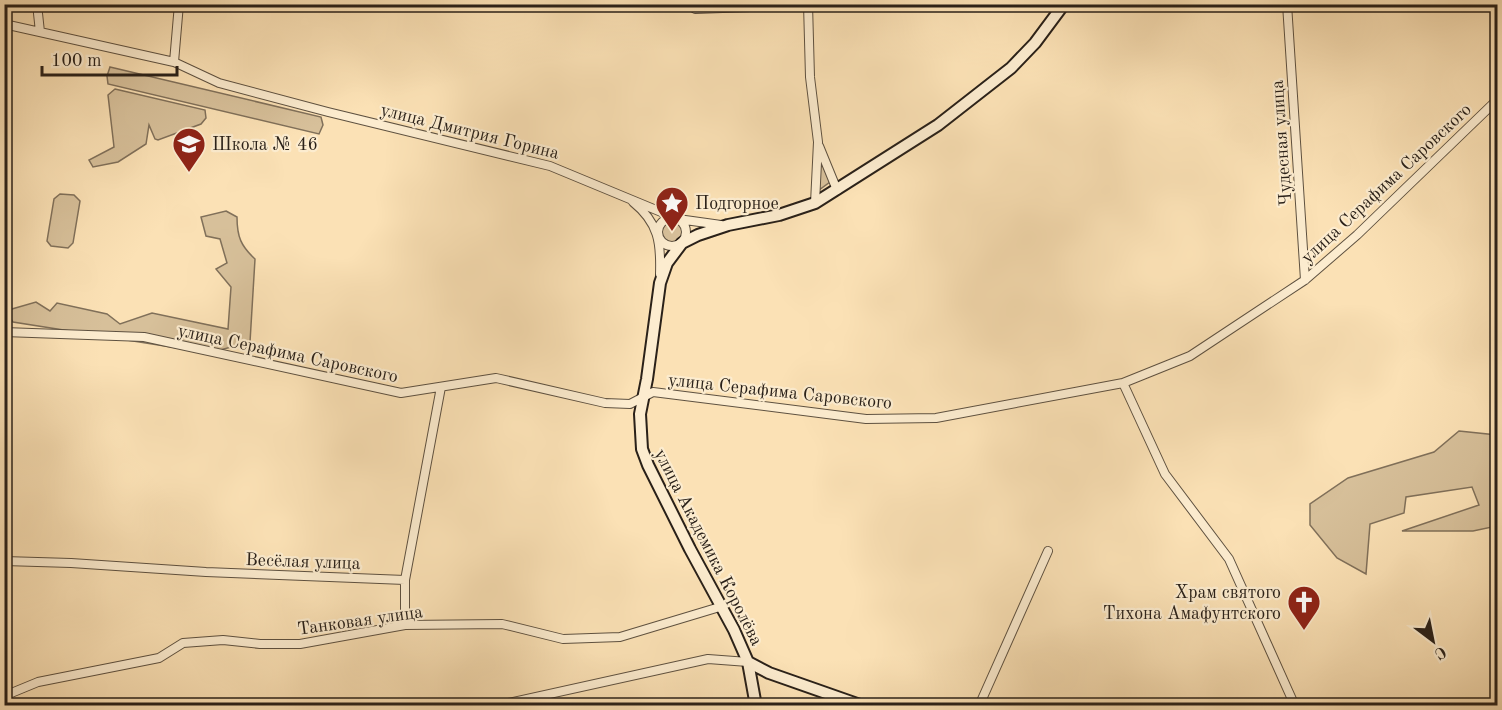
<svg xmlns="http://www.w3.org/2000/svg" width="1502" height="710" viewBox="0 0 1502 710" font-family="'Old Standard TT',serif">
<rect width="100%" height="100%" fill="#fbe1b5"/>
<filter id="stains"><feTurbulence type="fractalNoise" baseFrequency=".00333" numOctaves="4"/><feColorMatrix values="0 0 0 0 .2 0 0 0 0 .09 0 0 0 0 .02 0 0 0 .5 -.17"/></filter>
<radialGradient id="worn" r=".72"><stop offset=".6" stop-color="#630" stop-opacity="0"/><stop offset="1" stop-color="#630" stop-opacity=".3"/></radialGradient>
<path fill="#d7c09a" stroke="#80705a" stroke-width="1.5" d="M 110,67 L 321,117 L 323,125 L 319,134 L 108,84 L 107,76 Z
M 115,89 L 205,110 L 206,118 L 201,124 L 158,140 L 155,139 L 149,125 L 146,144 L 118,162 L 93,167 L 89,160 L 114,147 L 108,95 Z
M 823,166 L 830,182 L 819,190 L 819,167 Z
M 60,194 L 74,195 L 80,201 L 73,243 L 68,248 L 51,246 L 47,241 L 54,199 Z
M 226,211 L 237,217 C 237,237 241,246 255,259 L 250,342 L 209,353 L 13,322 L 5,311 L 36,302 L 50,311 L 57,303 L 107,314 L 120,324 L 152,313 L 228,329 L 231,287 L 216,269 L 227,263 L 220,239 L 206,236 L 201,217 Z
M662 232a10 10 0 1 1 20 0a10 10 0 1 1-20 0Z
M 1459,431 L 1497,435 L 1497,526 L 1473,531 L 1402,531 L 1479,505 L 1472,487 L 1406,497 L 1404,513 L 1370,524 L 1366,574 L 1337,558 L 1310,525 L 1310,504 L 1348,478 L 1434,452 Z"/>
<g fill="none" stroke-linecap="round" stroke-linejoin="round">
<defs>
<path id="street" d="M 37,4 L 40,32
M 179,4 L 174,62 L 219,83 L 328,112 L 550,166 L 678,219 L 721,225
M 689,4 L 695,9 L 808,5
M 808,4 L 810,77 L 818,142 L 815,203
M 1287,4 L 1305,280
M 4,24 L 174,62
M 819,146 L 837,190
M 633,202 C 659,223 661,243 660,274
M658 232a14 14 0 1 1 28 0a14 14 0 1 1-28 0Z
M 4,332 L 144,337 L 401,393 L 496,378 L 605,403 L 630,404 L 653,392 L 866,419 L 936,418 L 1123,383 L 1190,356 L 1305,280 L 1357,235 L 1498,99
M 1123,383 L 1165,474 L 1229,559 L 1295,706
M 4,561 L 71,563 L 206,572 L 405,580
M 405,625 L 405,580 L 441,387
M 4,696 L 38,682 L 159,658 L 183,643 L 223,640 L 260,644 L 300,644 L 405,625 L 502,624 L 563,639 L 620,637 L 723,606
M 495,706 L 708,659 L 748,662
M 979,706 L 1048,551"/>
<path id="secondary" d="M 748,662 L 769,673 L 863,706
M 756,706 L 748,662 L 734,630 L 690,549 L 648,465 L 642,449 L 640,414 L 647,379 L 660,283 L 667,263 L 682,243 L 698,235 L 728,225 L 779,215 L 815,203 L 938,125 L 1011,68 L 1035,43 L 1064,4"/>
</defs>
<use href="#street" stroke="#5e5140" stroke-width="10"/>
<use href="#secondary" stroke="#2a2119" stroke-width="14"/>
<use href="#street" stroke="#fceccf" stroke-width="8"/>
<use href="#secondary" stroke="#fceccf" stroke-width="10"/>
</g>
<defs>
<symbol id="school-pin" viewBox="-11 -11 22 30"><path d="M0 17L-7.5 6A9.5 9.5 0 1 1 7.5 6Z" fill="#8f2418" stroke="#fceccf"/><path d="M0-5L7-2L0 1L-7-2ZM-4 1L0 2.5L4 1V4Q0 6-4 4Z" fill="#fff"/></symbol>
<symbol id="sight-pin" viewBox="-11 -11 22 30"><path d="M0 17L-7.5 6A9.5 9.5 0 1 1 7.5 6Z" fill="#8f2418" stroke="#fceccf"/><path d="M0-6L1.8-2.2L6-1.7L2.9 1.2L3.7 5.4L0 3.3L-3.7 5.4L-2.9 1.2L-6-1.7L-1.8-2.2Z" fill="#fff"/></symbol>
<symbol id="church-pin" viewBox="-11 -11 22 30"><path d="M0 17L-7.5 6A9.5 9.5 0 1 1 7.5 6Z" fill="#8f2418" stroke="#fceccf"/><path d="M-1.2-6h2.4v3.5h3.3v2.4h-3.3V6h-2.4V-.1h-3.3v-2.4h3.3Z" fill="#fff"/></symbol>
</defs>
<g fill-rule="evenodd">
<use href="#school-pin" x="170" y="125" width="38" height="52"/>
<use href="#sight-pin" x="653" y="184" width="38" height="52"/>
<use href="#church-pin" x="1285" y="583" width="38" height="52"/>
</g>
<g text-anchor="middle" stroke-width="4.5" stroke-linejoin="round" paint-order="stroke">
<g font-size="18" fill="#2a2119" stroke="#fceccf">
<text transform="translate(470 131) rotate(14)" y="6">улица Дмитрия Горина</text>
<text transform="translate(1281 143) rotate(-94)" y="6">Чудесная улица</text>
<text transform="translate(1386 183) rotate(-43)" y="6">улица Серафима Саровского</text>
<text transform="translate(288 353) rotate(12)" y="6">улица Серафима Саровского</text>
<text transform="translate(780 391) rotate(6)" y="6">улица Серафима Саровского</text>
<text transform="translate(709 547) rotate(63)" y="6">улица Академика Королёва</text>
<text transform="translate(303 561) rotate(2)" y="6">Весёлая улица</text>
<text transform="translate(360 620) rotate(-8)" y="6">Танковая улица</text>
</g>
<g font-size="18" fill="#2a2119" stroke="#fceccf" text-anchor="start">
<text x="212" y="150">Школа № 46</text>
<text x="695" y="209">Подгорное</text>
<text x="1281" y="598" text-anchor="end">Храм святого<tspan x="1281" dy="21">Тихона Амафунтского</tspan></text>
</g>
</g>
<rect width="1502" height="710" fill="none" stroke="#fbe1b5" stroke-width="24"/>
<rect x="6" y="6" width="1490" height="698" fill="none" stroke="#2a2119" stroke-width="3"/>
<rect x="12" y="12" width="1478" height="686" fill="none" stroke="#2a2119" stroke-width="1.5"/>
<g transform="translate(1433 641) rotate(148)" stroke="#fceccf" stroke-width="4.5" paint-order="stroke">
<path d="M0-4.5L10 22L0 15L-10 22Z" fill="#2a2119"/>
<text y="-9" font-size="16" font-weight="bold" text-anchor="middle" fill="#2a2119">С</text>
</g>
<path d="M42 66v9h135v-9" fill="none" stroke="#2a2119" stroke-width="3"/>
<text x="51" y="66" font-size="18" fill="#2a2119" stroke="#fceccf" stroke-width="4.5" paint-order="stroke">100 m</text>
<rect width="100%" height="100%" filter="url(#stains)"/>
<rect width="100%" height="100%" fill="url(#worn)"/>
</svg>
